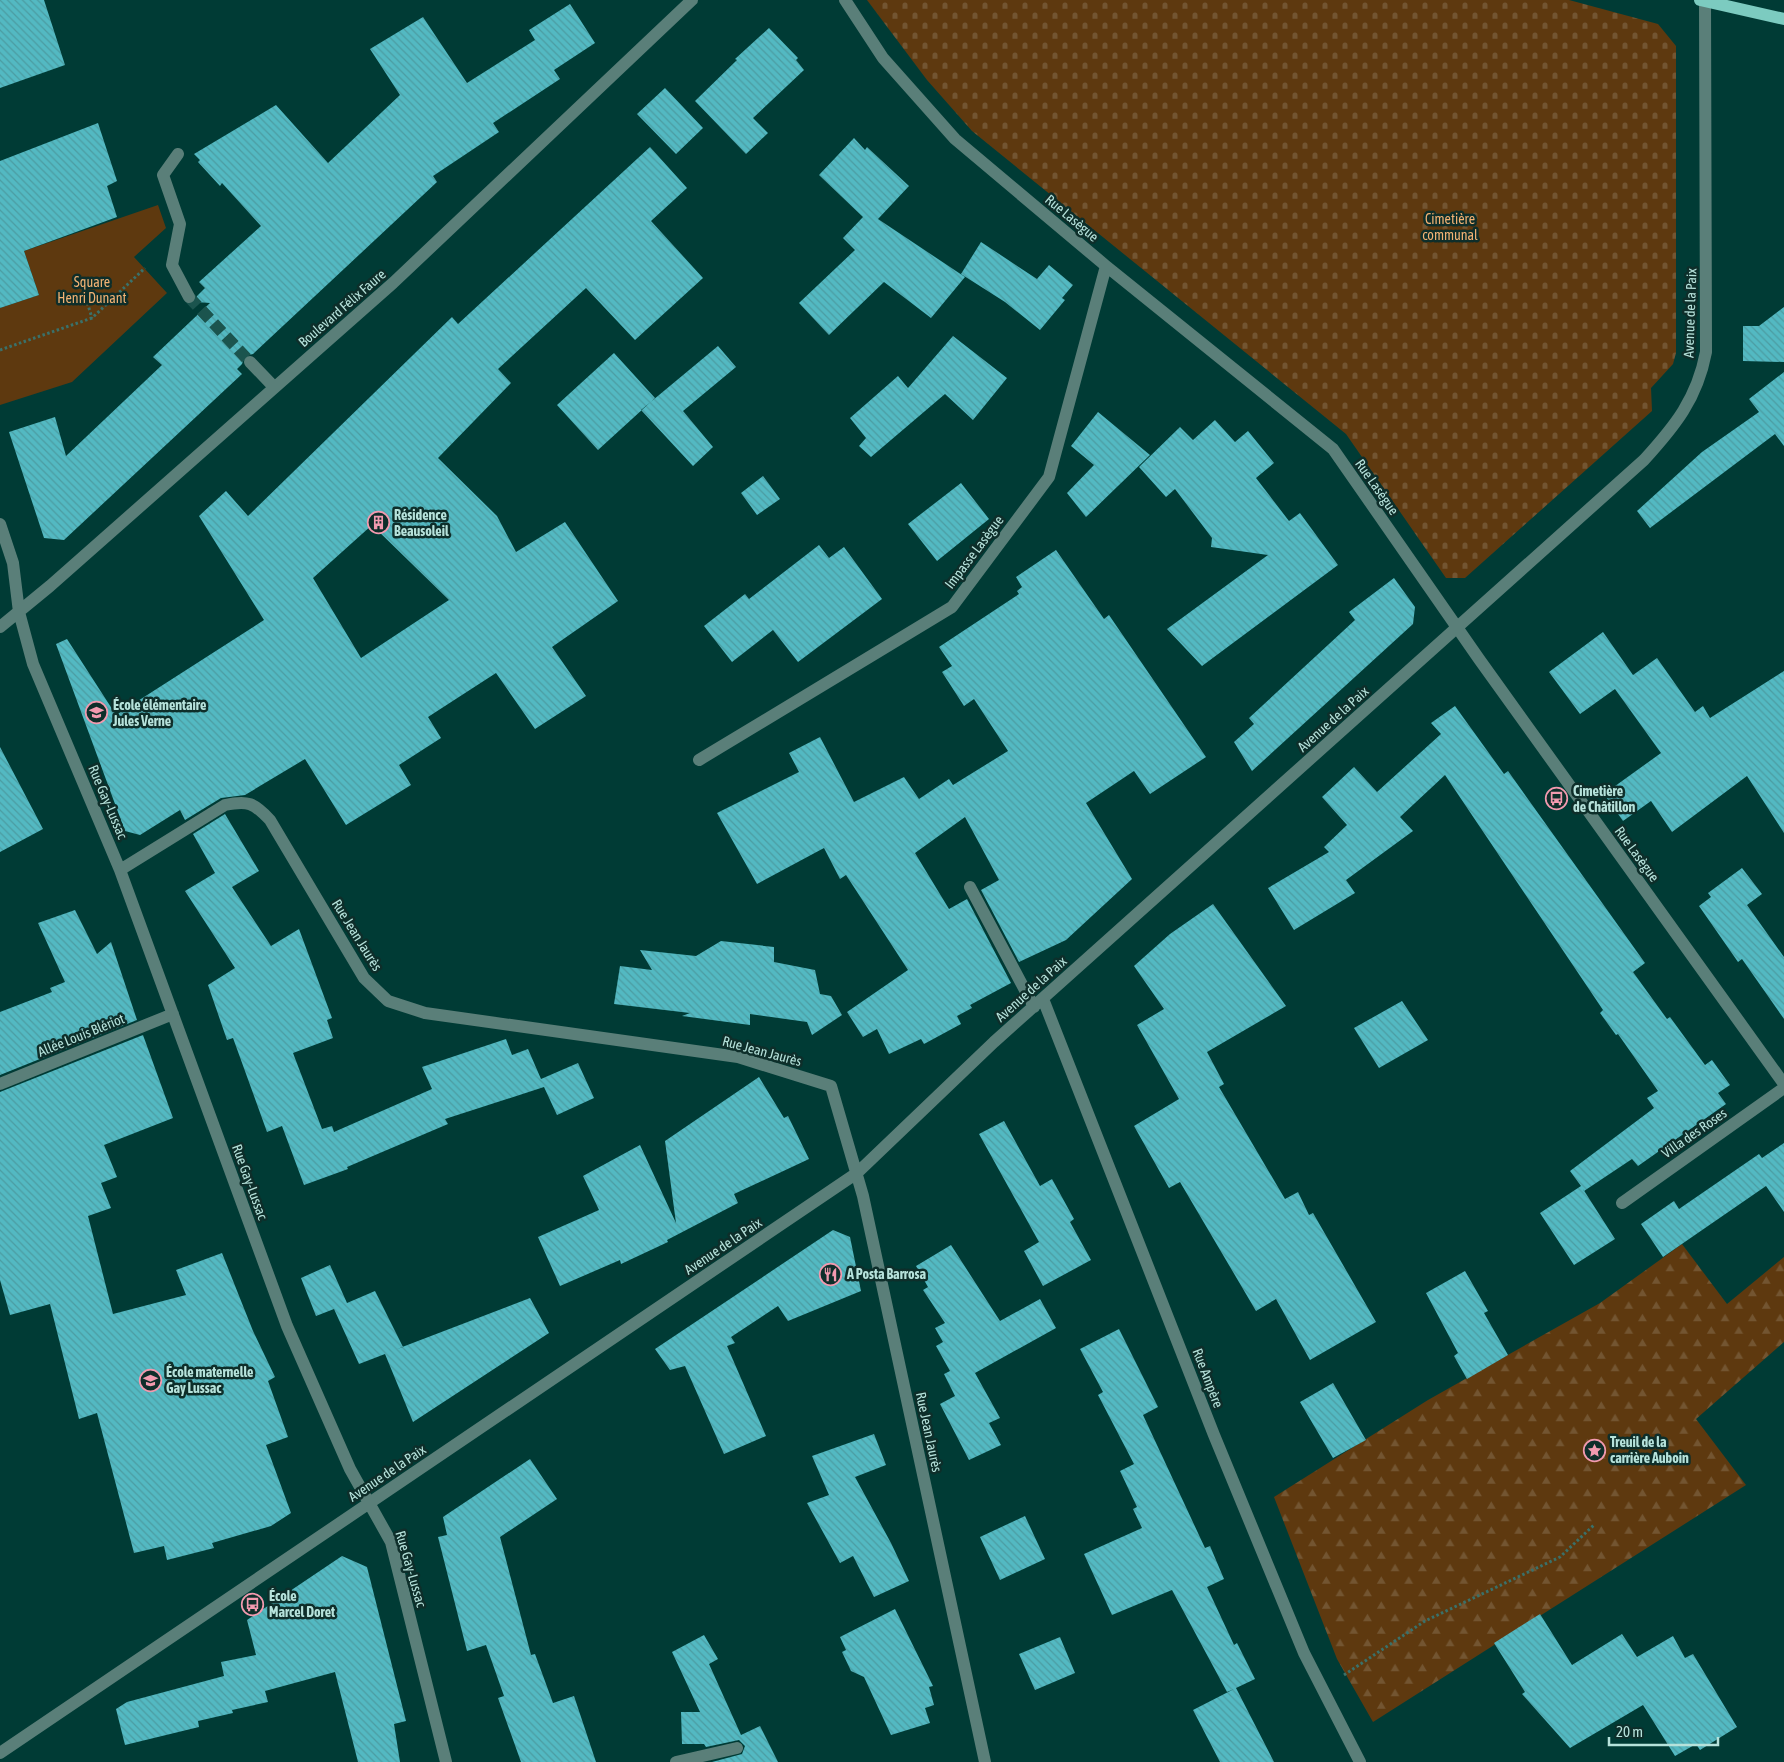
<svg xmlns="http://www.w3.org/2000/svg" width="1784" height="1762" viewBox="0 0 1784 1762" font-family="'Asap Condensed',sans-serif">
<defs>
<pattern id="forest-firs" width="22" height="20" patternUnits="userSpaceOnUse" patternTransform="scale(1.25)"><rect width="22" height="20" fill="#5e390f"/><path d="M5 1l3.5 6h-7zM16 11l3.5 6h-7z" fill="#735531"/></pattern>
<pattern id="cemetery-stones" width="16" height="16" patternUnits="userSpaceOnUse" patternTransform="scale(1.25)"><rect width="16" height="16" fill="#5e390f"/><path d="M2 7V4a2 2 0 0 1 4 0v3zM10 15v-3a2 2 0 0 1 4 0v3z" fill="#735531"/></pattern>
<pattern id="building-back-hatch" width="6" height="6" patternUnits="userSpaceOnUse" patternTransform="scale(1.25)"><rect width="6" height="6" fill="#53b9c2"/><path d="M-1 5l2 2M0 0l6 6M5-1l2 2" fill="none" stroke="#4c9ca2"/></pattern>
</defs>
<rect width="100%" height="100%" fill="#003b35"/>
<path fill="url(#forest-firs)" d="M 1682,1244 L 1727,1304 L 1784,1257 L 1784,1342 L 1696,1419 L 1746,1485 L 1373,1722 L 1337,1659 L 1274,1497 L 1428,1400 L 1600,1303 Z"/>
<path fill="url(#cemetery-stones)" d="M 867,0 L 1569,0 L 1658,24 L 1676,46 L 1676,353 L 1673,364 L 1651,388 L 1652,411 L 1465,578 L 1446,578 L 1346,434 L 972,131 L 927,80 Z"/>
<path fill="#5e390f" d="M 158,205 L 166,228 L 134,257 L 167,293 L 72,382 L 0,405 L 0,308 L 39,295 L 24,251 Z"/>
<path fill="url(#building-back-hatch)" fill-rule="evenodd" d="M 0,0 L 44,0 L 65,65 L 0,88 Z
M 570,4 L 595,43 L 554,70 L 560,79 L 493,123 L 499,132 L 433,176 L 437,182 L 253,354 L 245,356 L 242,364 L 237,369 L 242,374 L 64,540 L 44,538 L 9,432 L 55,417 L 66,456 L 162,365 L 153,357 L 210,303 L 196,302 L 197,296 L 205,288 L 199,282 L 261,226 L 222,183 L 220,186 L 198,162 L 200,160 L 194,154 L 276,105 L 328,163 L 400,95 L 370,49 L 423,17 L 467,83 L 535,40 L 529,30 Z
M 769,28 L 798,58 L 796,60 L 804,70 L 753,118 L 768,133 L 746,154 L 695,101 L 737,60 L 735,59 Z
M 665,88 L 703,128 L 676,154 L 637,114 Z
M 98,123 L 117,181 L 107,186 L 117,217 L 24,251 L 39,295 L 0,308 L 0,161 Z
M 854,138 L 865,150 L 867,147 L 909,186 L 878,219 L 965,277 L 931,318 L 884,282 L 829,335 L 799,303 L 855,250 L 843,238 L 863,217 L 819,175 Z
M 650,147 L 687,188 L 651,221 L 703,278 L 635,340 L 586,288 L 498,369 L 511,383 L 438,458 L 497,516 L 516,552 L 565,522 L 618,601 L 552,647 L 586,696 L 535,729 L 496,673 L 428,717 L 441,738 L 399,765 L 411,785 L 346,825 L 305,759 L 245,795 L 221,798 L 185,820 L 180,810 L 140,835 L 125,831 L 56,644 L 67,639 L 116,715 L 264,620 L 199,516 L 226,491 L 248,516 L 452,317 L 458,324 ZM 372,525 L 449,600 L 361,658 L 313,578 Z
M 981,242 L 1037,279 L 1049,265 L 1073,285 L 1062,298 L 1065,300 L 1040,330 L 1005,302 L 961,274 Z
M 1784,307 L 1784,362 L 1743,361 L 1743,326 L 1759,326 Z
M 953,336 L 1007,378 L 973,420 L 945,394 L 871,457 L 859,446 L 866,438 L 850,418 L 898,376 L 908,388 Z
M 718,346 L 736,367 L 683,411 L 713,447 L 693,466 L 641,410 Z
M 614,353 L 655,398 L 598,450 L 557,405 Z
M 1784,372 L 1784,446 L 1775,434 L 1650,528 L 1637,511 L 1702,452 L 1759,412 L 1749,399 Z
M 1098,412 L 1150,455 L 1086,517 L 1067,493 L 1094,465 L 1071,446 Z
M 1215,420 L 1235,442 L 1248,431 L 1274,463 L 1256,478 L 1289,521 L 1300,513 L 1338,565 L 1202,666 L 1167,629 L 1268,555 L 1211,547 L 1212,538 L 1175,489 L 1166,497 L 1139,467 L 1180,427 L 1193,440 Z
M 763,476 L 780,499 L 757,515 L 741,493 Z
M 961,483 L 989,519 L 937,561 L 908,524 Z
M 819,545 L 829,558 L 844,547 L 882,599 L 798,662 L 773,630 L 732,662 L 704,626 L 745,594 L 749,599 Z
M 1056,550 L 1104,619 L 1109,615 L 1206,757 L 1150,794 L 1134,771 L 1086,803 L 1132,879 L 1066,940 L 1019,962 L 981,890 L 999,880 L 965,817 L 915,853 L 949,909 L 967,899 L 1011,983 L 970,1005 L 972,1008 L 957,1016 L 961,1024 L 924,1044 L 921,1039 L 889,1054 L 877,1029 L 863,1037 L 847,1012 L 908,970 L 846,875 L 840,879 L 824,848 L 757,884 L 717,813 L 799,772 L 789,753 L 820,737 L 854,802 L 904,777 L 919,799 L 949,779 L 953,785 L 1008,751 L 974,699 L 964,706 L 942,672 L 952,666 L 939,647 L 1019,594 L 1017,591 L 1022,587 L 1016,577 Z
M 1394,578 L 1415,607 L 1413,624 L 1252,771 L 1234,742 L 1254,724 L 1249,718 L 1355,620 L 1349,612 Z
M 1603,632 L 1633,675 L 1657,658 L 1695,712 L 1703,706 L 1710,718 L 1784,671 L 1784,833 L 1747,776 L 1672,832 L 1651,801 L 1623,821 L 1604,794 L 1661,753 L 1615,689 L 1580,714 L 1549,672 Z
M 1455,706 L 1504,774 L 1508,771 L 1645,963 L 1633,972 L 1667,1019 L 1670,1017 L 1705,1065 L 1712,1060 L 1730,1085 L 1718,1093 L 1726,1104 L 1638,1166 L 1632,1159 L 1584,1191 L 1583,1189 L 1615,1239 L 1574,1265 L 1540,1213 L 1581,1186 L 1570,1171 L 1654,1108 L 1647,1098 L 1658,1091 L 1618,1034 L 1616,1035 L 1600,1013 L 1603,1010 L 1445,775 L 1400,817 L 1413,831 L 1346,880 L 1355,893 L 1294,930 L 1268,888 L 1329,852 L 1324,847 L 1347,825 L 1322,797 L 1354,767 L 1377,792 L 1441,734 L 1431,723 Z
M 0,747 L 43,829 L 0,852 Z
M 225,814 L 259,871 L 232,887 L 271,946 L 299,929 L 332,1018 L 327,1020 L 333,1038 L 293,1053 L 322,1129 L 332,1126 L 334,1132 L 432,1089 L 422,1067 L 506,1039 L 512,1055 L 528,1049 L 541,1079 L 578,1063 L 594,1098 L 557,1115 L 544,1087 L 445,1119 L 448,1124 L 347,1167 L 348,1169 L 304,1185 L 282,1126 L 267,1132 L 233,1038 L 227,1040 L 208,985 L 235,968 L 185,891 L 215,873 L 193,834 Z
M 1742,868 L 1762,894 L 1747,905 L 1784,957 L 1784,1019 L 1742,959 L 1738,962 L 1699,906 L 1711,897 L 1708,893 Z
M 1213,904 L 1286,1006 L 1207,1052 L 1224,1084 L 1219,1087 L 1285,1199 L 1298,1192 L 1309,1215 L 1313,1213 L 1376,1322 L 1310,1360 L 1276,1299 L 1256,1311 L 1180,1182 L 1169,1188 L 1134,1126 L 1179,1099 L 1137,1025 L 1164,1009 L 1134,966 L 1170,934 Z
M 75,910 L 97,954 L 111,942 L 137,1020 L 0,1075 L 0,1012 L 52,992 L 50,988 L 65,982 L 38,923 Z
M 721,941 L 774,947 L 774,962 L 815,970 L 820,994 L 831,996 L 842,1015 L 812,1035 L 807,1022 L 750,1014 L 750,1025 L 682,1016 L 690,1013 L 614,1004 L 620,966 L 652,970 L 640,950 L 696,956 Z
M 1402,1001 L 1428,1040 L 1379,1068 L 1354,1028 Z
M 143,1035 L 173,1118 L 104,1145 L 117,1177 L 101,1183 L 111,1208 L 88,1216 L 113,1314 L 186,1295 L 176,1270 L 222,1253 L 253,1331 L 275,1377 L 268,1381 L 288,1437 L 266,1445 L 291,1513 L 271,1526 L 212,1543 L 214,1548 L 167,1560 L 164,1546 L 134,1553 L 97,1413 L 79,1419 L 50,1304 L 10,1315 L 0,1280 L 0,1092 Z
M 759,1077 L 784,1118 L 788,1116 L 809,1159 L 734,1194 L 738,1203 L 667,1240 L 668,1242 L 621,1264 L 620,1260 L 560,1286 L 538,1237 L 599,1210 L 583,1176 L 640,1145 L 676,1223 L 665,1141 Z
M 1004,1121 L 1040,1186 L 1052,1179 L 1074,1219 L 1070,1222 L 1091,1260 L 1043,1286 L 1024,1251 L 1039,1242 L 979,1134 Z
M 1784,1143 L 1784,1212 L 1766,1186 L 1663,1257 L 1641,1224 L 1674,1201 L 1679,1209 L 1759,1154 L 1762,1158 Z
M 833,1230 L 850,1237 L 861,1291 L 788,1321 L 778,1306 L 731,1337 L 735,1343 L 727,1346 L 766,1436 L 724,1454 L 685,1366 L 670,1370 L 655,1349 Z
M 951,1245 L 1000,1321 L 1040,1299 L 1056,1328 L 975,1373 L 1000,1418 L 989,1423 L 1001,1445 L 969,1460 L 940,1404 L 955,1396 L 944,1374 L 950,1371 L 936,1346 L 943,1342 L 935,1328 L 945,1323 L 923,1290 L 928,1287 L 916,1266 Z
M 330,1265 L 347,1303 L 375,1291 L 403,1347 L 397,1349 L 530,1298 L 549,1333 L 413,1422 L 385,1354 L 359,1364 L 334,1309 L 316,1316 L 301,1278 Z
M 1465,1271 L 1488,1311 L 1484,1313 L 1508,1355 L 1467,1379 L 1454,1356 L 1458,1353 L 1426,1293 Z
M 1119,1329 L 1158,1407 L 1143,1415 L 1205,1548 L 1210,1546 L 1224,1579 L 1207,1587 L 1234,1645 L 1237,1643 L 1255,1679 L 1236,1688 L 1274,1762 L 1220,1762 L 1193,1710 L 1234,1689 L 1227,1692 L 1172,1590 L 1112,1615 L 1084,1554 L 1142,1528 L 1133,1509 L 1137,1507 L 1120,1471 L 1134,1464 L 1098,1395 L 1103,1392 L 1080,1349 Z
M 1333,1383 L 1366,1440 L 1333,1458 L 1300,1402 Z
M 874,1434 L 886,1465 L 855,1477 L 891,1543 L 909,1581 L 874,1597 L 853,1556 L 840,1563 L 807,1503 L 829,1495 L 812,1456 Z
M 530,1459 L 557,1499 L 500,1537 L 531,1655 L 535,1654 L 553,1703 L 574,1696 L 596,1762 L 521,1762 L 498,1698 L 504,1696 L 486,1645 L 467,1651 L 438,1537 L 447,1535 L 443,1517 Z
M 1025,1516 L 1045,1559 L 1000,1580 L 980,1537 Z
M 342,1556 L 367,1567 L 406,1721 L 394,1724 L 400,1762 L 358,1762 L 335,1672 L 265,1691 L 268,1702 L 232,1710 L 233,1713 L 198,1721 L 199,1727 L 125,1745 L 116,1709 L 127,1702 L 224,1676 L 221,1662 L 256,1655 L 247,1620 Z
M 895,1609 L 933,1686 L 929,1687 L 934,1705 L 925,1708 L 930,1723 L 891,1735 L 864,1677 L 851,1671 L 842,1652 L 846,1650 L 840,1637 Z
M 1540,1614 L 1572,1665 L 1622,1634 L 1637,1657 L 1673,1636 L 1685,1658 L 1693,1654 L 1737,1727 L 1700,1750 L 1696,1744 L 1675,1756 L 1643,1705 L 1570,1748 L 1522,1694 L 1525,1692 L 1494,1643 Z
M 704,1635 L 718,1659 L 709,1664 L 741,1735 L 760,1726 L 778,1762 L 712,1762 L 742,1754 L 745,1746 L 739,1740 L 706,1747 L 704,1744 L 682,1744 L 681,1712 L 700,1712 L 672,1652 Z
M 1060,1637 L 1075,1673 L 1035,1690 L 1019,1654 Z"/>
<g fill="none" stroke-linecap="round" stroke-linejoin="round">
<path stroke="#1b544e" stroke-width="12" stroke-dasharray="12 6" stroke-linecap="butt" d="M 189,297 L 250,362"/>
<path stroke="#3a716a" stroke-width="3" stroke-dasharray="2.5 2.5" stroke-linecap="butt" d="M 80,279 L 92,318
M 0,350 L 92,318 L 145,268
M 1344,1675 L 1425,1621 L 1560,1557 L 1595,1524"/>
<path stroke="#5a7f79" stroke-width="12" d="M 845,0 L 883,58 L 955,139 L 1106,266 L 1333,449 L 1479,659 L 1784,1084
M 178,154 L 163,175 L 180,224 L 172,265 L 189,297
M 250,362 L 274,387
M 0,524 L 13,563 L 19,612 L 33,664 L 120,870 L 287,1326 L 350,1469 L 391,1542 L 446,1762
M 0,627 L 50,586 L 393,283 L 692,0
M 699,760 L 952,607 L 1049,477 L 1106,266
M 120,870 L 225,805 C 248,800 254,803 270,820 L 364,978 L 388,1001 L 425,1013 L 738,1057 L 831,1086 L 863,1196 L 985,1762
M 970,887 L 1034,1007
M 1043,999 L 1214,1435 L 1304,1653 L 1360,1762
M 0,1084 L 173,1014
M 1622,1203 L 1784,1088
M 0,1753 L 857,1173 L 994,1042 L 1644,460 C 1675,426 1697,399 1706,352 L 1705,1
M 676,1762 L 737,1748"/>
<path stroke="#7ccbc0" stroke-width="12" d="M 1700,0 L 1784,19"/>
</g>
<defs>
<symbol id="building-ring" viewBox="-11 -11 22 22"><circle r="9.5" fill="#0e2e2a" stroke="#f29aaf" stroke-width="1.5"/><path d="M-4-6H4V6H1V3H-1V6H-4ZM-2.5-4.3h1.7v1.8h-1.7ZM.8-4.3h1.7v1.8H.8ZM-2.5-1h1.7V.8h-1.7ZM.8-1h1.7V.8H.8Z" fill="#f29aaf"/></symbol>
<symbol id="school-ring" viewBox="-11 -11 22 22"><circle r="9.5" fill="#0e2e2a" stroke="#f29aaf" stroke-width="1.5"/><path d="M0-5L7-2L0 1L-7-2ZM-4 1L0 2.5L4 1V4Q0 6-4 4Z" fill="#f29aaf"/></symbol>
<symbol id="bus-ring" viewBox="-11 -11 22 22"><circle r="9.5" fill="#0e2e2a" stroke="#f29aaf" stroke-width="1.5"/><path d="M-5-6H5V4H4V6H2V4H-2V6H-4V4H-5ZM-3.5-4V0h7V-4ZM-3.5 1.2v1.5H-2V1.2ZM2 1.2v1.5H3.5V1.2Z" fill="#f29aaf"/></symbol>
<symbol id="restaurant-ring" viewBox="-11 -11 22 22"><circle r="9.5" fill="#0e2e2a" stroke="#f29aaf" stroke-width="1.5"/><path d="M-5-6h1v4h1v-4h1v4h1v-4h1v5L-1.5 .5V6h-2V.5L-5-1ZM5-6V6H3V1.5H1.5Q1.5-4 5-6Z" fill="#f29aaf"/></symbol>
<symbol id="sight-ring" viewBox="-11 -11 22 22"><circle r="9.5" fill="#0e2e2a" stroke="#f29aaf" stroke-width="1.5"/><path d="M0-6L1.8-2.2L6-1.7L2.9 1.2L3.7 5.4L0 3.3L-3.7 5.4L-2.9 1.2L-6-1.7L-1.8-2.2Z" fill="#f29aaf"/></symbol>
</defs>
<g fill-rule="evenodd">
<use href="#building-ring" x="366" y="510" width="25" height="25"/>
<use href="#school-ring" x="84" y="700" width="25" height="25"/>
<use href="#bus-ring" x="1544" y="786" width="25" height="25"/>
<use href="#restaurant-ring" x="818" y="1262" width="25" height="25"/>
<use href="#school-ring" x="138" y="1368" width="25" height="25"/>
<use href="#sight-ring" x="1582" y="1438" width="25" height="25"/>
<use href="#bus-ring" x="240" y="1592" width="25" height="25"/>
</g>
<g text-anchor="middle" stroke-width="5" stroke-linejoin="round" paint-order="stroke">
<g font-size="14" fill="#b6e2db" stroke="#0e2e2a">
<text transform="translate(1072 218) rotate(40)" y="5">Rue Lasègue</text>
<text transform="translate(342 308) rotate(-41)" y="5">Boulevard Félix Faure</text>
<text transform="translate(1690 313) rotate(-88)" y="5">Avenue de la Paix</text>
<text transform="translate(1377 487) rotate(55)" y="5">Rue Lasègue</text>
<text transform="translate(974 552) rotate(-53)" y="5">Impasse Lasègue</text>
<text transform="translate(1333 719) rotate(-42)" y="5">Avenue de la Paix</text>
<text transform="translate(108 802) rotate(67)" y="5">Rue Gay-Lussac</text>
<text transform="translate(1637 854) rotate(54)" y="5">Rue Lasègue</text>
<text transform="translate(357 935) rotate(58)" y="5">Rue Jean Jaurès</text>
<text transform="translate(1031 989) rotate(-42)" y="5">Avenue de la Paix</text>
<text transform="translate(81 1035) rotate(-22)" y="5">Allée Louis Blériot</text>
<text transform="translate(762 1051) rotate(15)" y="5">Rue Jean Jaurès</text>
<text transform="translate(1694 1133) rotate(-35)" y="5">Villa des Roses</text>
<text transform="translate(250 1182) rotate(70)" y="5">Rue Gay-Lussac</text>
<text transform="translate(723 1246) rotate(-34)" y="5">Avenue de la Paix</text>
<text transform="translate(1208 1378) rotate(69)" y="5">Rue Ampère</text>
<text transform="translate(929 1432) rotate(78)" y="5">Rue Jean Jaurès</text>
<text transform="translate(387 1473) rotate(-34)" y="5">Avenue de la Paix</text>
<text transform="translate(411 1569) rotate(74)" y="5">Rue Gay-Lussac</text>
</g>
<g font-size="14" fill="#f2b274" stroke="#0e2e2a">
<text x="1450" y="224">Cimetière<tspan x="1450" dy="16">communal</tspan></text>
<text x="92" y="287">Square<tspan x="92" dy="16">Henri Dunant</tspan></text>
</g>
<g font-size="14" font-weight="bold" fill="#b6e2db" stroke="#0e2e2a" text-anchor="start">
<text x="394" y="520">Résidence<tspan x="394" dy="16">Beausoleil</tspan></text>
<text x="113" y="710">École élémentaire<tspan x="113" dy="16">Jules Verne</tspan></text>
<text x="1573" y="796">Cimetière<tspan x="1573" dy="16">de Châtillon</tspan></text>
<text x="847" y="1279">A Posta Barrosa</text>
<text x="166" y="1377">École maternelle<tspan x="166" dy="16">Gay Lussac</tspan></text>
<text x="1610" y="1447">Treuil de la<tspan x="1610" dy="16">carrière Auboin</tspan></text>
<text x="269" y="1601">École<tspan x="269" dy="16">Marcel Doret</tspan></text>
</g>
</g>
<path d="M1609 1737v8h109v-8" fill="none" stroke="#b6e2db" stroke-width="2.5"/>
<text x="1616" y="1737" font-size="15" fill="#b6e2db" stroke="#0e2e2a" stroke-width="4" paint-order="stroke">20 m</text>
</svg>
